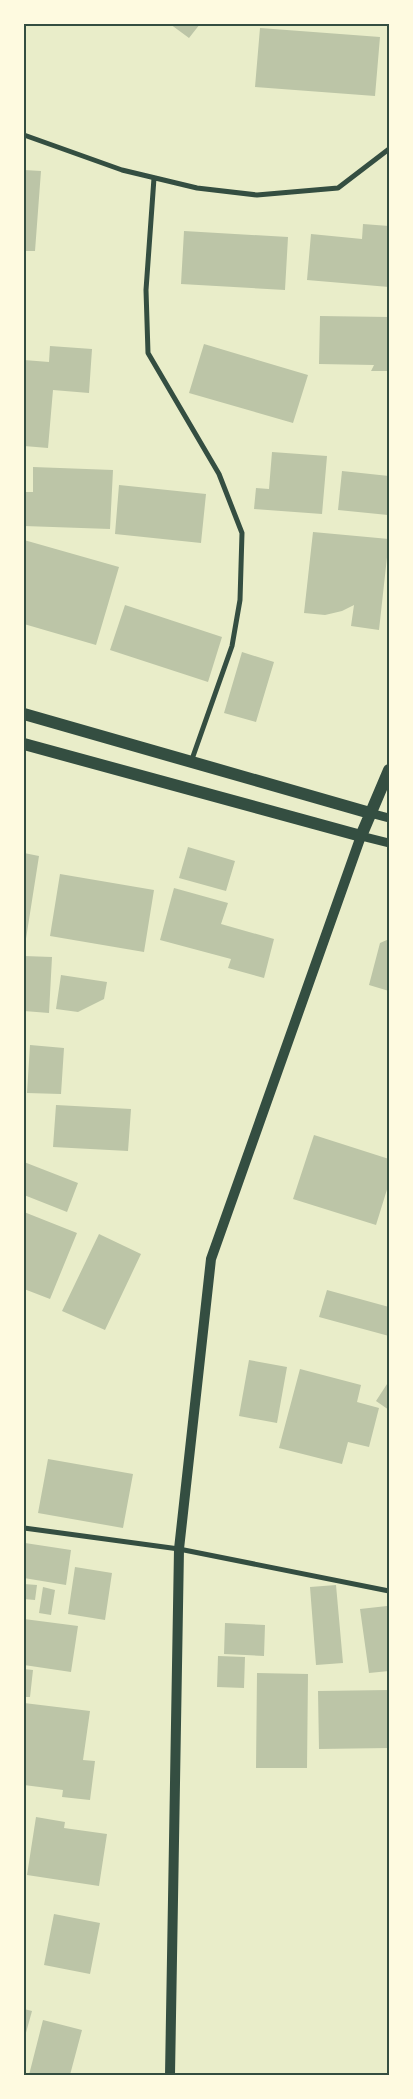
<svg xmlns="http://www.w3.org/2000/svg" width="413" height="2099" viewBox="0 0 413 2099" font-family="'Crimson Pro',serif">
<rect width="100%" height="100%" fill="#e9edc9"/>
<path fill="#bcc5a7" d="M 170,24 L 200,24 L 189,38 Z
M 260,28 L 380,37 L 375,96 L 255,87 Z
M 24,170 L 41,171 L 35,251 L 24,251 Z
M 363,224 L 389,226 L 389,287 L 307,280 L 311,234 L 362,239 Z
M 184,231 L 288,237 L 285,290 L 181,284 Z
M 320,316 L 389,317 L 389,371 L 371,371 L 374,365 L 319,364 Z
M 204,344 L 308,375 L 293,423 L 189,393 Z
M 50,346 L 92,349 L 89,393 L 53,390 L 48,448 L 24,446 L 24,360 L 49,362 Z
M 272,452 L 327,456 L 322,514 L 254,509 L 256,488 L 269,489 Z
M 33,467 L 113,470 L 110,529 L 24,526 L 24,492 L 33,492 Z
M 342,471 L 389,476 L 388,515 L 338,510 Z
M 119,485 L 206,494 L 201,543 L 115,534 Z
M 313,532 L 389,539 L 379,630 L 351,626 L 354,605 L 342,611 L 325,615 L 304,613 Z
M 24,540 L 119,567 L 96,645 L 24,624 Z
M 125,605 L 222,637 L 208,682 L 110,650 Z
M 242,652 L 274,662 L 256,722 L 224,713 Z
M 188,847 L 235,861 L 226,891 L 179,878 Z
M 24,853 L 39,856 L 25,945 L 24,945 Z
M 60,874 L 154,890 L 144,952 L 50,936 Z
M 174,888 L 228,903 L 221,924 L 274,939 L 264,978 L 228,968 L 231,959 L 160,940 Z
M 389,939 L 389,991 L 369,985 L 380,943 Z
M 24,956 L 52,957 L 49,1013 L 24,1011 Z
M 61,975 L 107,982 L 104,999 L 78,1012 L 56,1009 Z
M 30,1045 L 64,1048 L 61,1094 L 27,1093 Z
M 56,1105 L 131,1109 L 128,1151 L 53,1147 Z
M 314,1135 L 389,1159 L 389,1183 L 376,1225 L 293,1199 Z
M 24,1162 L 78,1183 L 67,1212 L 24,1195 Z
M 24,1212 L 77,1233 L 50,1299 L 24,1289 Z
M 99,1234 L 141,1254 L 105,1330 L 62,1311 Z
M 327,1290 L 389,1307 L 389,1336 L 319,1317 Z
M 249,1360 L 287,1367 L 277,1423 L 239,1416 Z
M 300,1369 L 361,1385 L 357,1402 L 379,1408 L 369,1447 L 348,1442 L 342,1464 L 279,1448 Z
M 389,1381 L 389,1410 L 376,1401 Z
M 48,1459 L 133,1474 L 123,1528 L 38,1513 Z
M 25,1543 L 71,1550 L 66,1585 L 24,1578 Z
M 75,1567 L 112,1573 L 105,1620 L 68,1614 Z
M 24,1584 L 37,1585 L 35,1600 L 24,1599 Z
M 336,1585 L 343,1663 L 316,1665 L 310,1587 Z
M 43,1587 L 55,1590 L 51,1615 L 39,1613 Z
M 387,1606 L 389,1622 L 389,1671 L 369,1673 L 360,1609 Z
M 24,1619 L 78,1626 L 71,1672 L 24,1665 Z
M 225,1623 L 265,1625 L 264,1656 L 224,1654 Z
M 218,1656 L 245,1657 L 244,1688 L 217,1687 Z
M 24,1669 L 33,1670 L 30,1697 L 24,1697 Z
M 257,1673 L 308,1674 L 307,1768 L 256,1768 Z
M 389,1690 L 389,1748 L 319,1749 L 318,1691 Z
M 24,1703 L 90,1711 L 83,1760 L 95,1761 L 90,1800 L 62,1797 L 63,1790 L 24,1785 Z
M 36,1817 L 65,1822 L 64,1828 L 107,1834 L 99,1886 L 27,1875 Z
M 54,1914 L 100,1923 L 90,1974 L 44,1965 Z
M 24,2009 L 32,2011 L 24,2040 Z
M 43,2020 L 82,2030 L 70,2075 L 29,2075 Z"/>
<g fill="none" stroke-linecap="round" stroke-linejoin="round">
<path stroke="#344e41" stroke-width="5" d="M 24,135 L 122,170 L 197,188 L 257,195 L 338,188 L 389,149
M 154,178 L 146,290 L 148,353 L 219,474 L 242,533 L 240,600 L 232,646 L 191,762
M 24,1528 L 179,1549 L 389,1591"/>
<path stroke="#344e41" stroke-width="9" d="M 370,813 L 389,818
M 361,836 L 389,843"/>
<path stroke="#344e41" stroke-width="10" d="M 170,2075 L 179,1549 L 211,1259 L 361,836"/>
<path stroke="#344e41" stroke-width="12" d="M 24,714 L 370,813
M 24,744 L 361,836 L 389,770"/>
</g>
<rect width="413" height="2099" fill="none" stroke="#fefae0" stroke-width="50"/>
<rect x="25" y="25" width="363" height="2049" fill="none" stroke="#344e41" stroke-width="2"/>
</svg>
